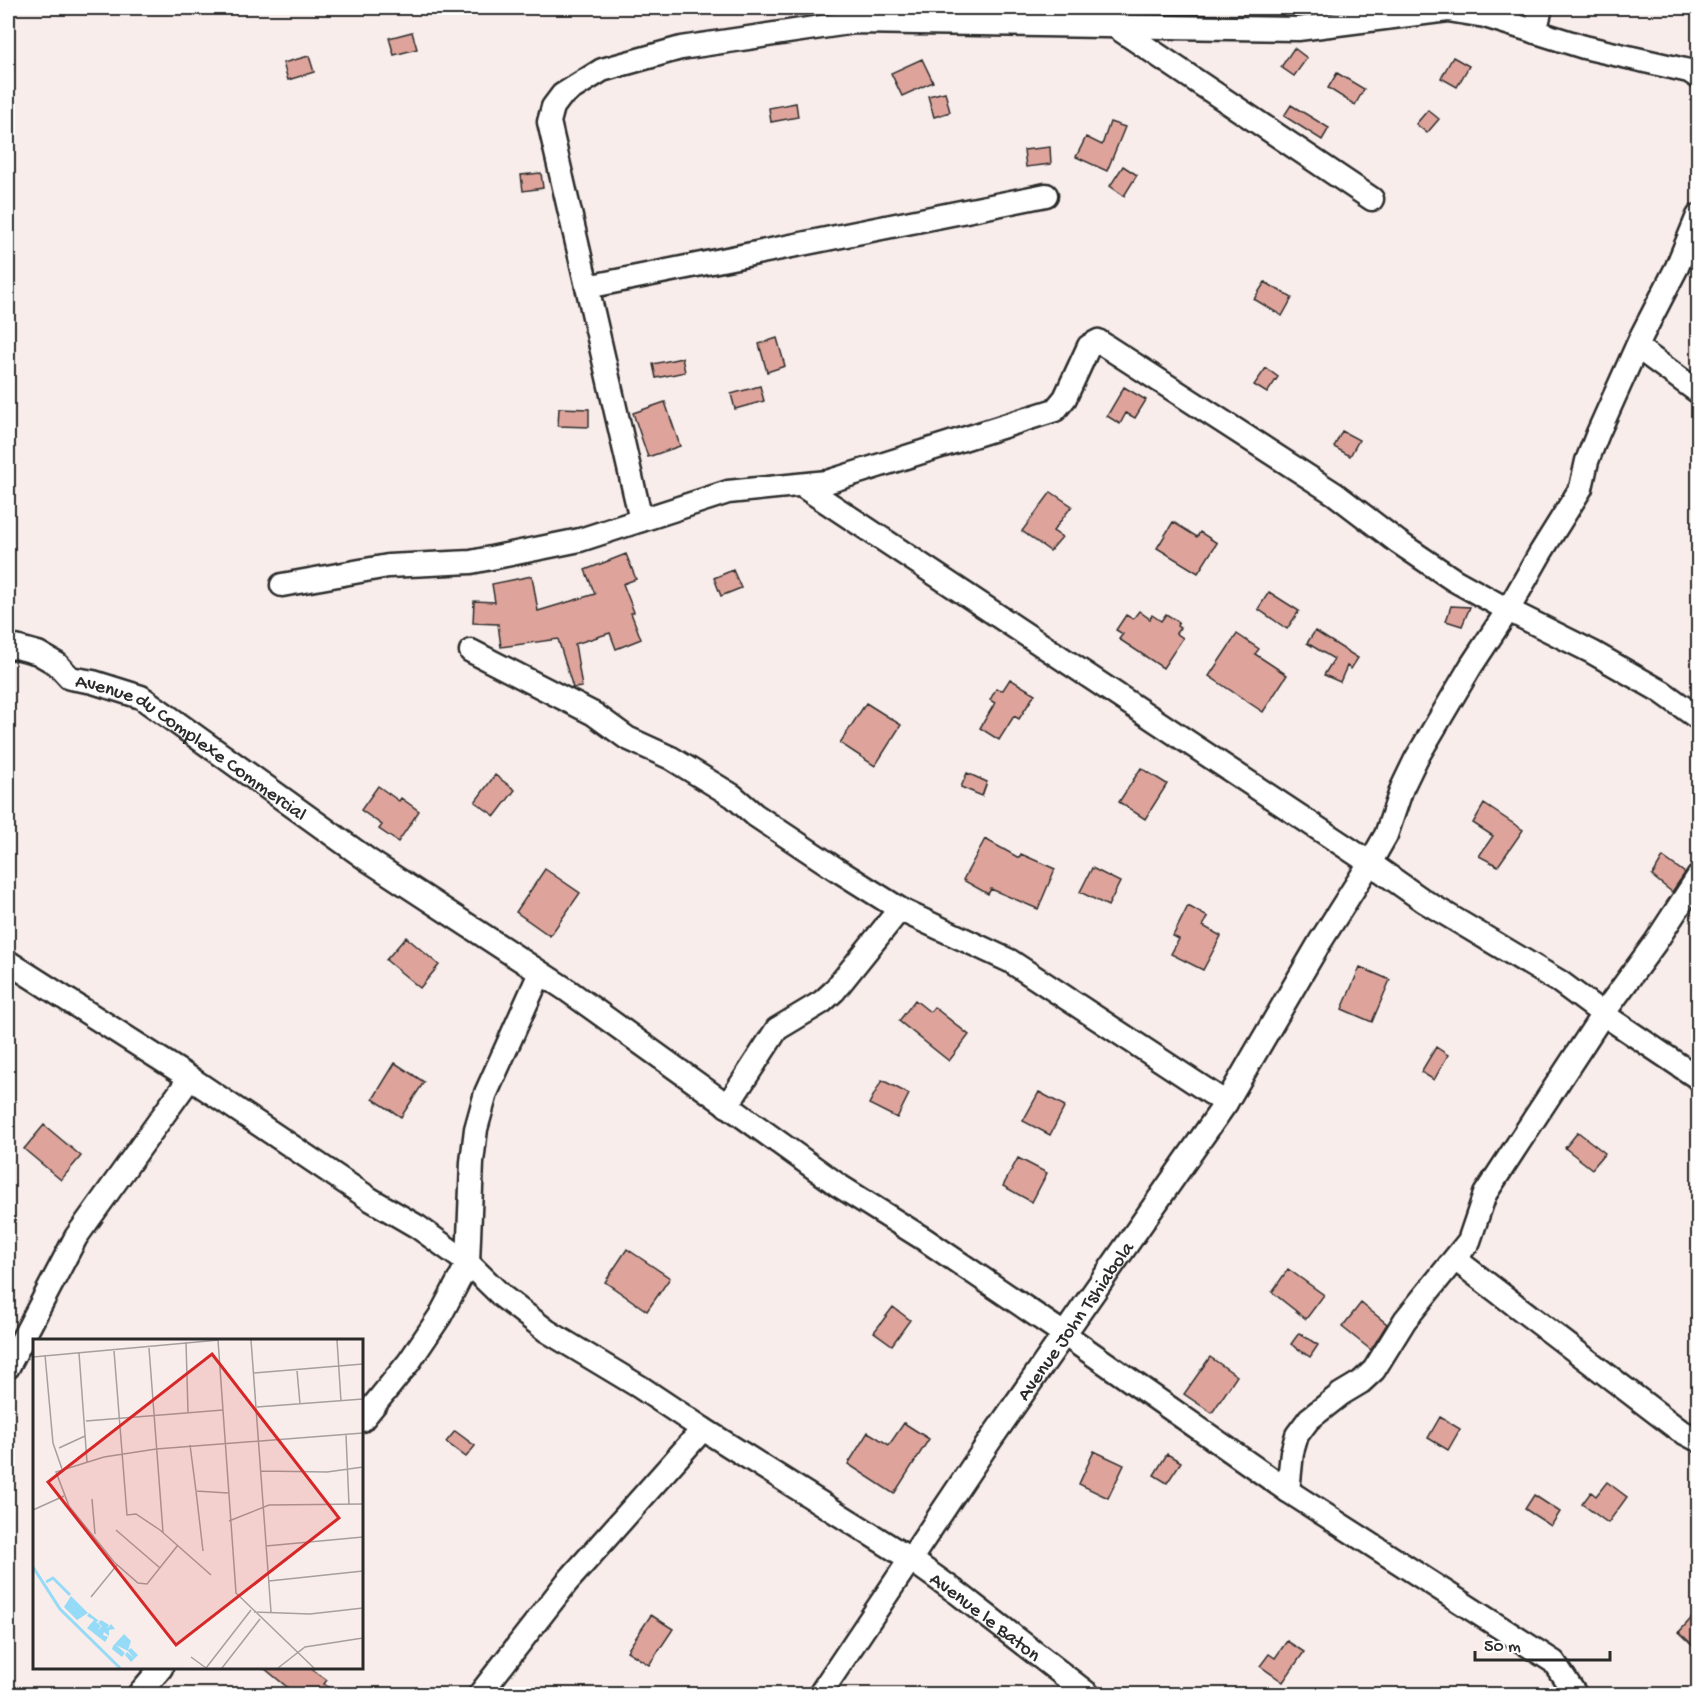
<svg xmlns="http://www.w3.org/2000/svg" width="1706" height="1702" viewBox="0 0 1706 1702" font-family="'Gochi Hand',sans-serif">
<rect width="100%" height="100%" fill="#f8edeb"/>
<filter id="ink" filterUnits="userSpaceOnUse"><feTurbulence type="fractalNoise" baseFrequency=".0167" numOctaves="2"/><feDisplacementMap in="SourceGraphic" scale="12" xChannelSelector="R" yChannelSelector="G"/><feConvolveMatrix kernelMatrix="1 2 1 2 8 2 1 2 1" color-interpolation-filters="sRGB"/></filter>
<g filter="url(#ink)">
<path fill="#dea49b" stroke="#2b2b2b" stroke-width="1.5" d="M 412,32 L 417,49 L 394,55 L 389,38 Z
M 1294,48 L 1307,58 L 1294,76 L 1281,67 Z
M 309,56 L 314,72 L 288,80 L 283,63 Z
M 1453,57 L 1469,66 L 1457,87 L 1441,78 Z
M 922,59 L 933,82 L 902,96 L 891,73 Z
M 1337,73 L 1364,89 L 1355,105 L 1328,88 Z
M 945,92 L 950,112 L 934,117 L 928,96 Z
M 796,103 L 798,117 L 771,122 L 769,108 Z
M 1291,105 L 1329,128 L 1322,140 L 1284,116 Z
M 1428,110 L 1439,119 L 1427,133 L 1416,124 Z
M 1110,122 L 1125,127 L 1107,171 L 1076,157 L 1086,137 L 1102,145 Z
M 1050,147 L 1051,164 L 1026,167 L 1024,150 Z
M 1123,166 L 1137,175 L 1124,196 L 1110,186 Z
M 541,173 L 543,188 L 523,191 L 521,175 Z
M 1265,282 L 1292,298 L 1282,316 L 1254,299 Z
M 777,338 L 785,366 L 767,372 L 759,344 Z
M 682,358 L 685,372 L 656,378 L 653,364 Z
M 1266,368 L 1278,377 L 1267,393 L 1254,385 Z
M 760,386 L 764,401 L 735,409 L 731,394 Z
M 1124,387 L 1146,400 L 1135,418 L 1126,413 L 1120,424 L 1107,416 Z
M 665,402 L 680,446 L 648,457 L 633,413 Z
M 559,408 L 589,409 L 589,427 L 558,426 Z
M 1342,431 L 1359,440 L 1350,456 L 1334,447 Z
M 1051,492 L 1072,506 L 1053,531 L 1062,537 L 1050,551 L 1022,531 Z
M 1173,522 L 1197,537 L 1200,532 L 1217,543 L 1198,573 L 1157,548 Z
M 626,554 L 636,579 L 623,584 L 634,612 L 631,613 L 641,639 L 616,649 L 610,633 L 575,644 L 582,687 L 573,688 L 558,639 L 501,647 L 498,624 L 473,623 L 474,601 L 495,602 L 492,584 L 532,576 L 538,611 L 595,594 L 585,570 Z
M 733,570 L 741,588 L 721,596 L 714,578 Z
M 1269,592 L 1299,611 L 1287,629 L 1258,609 Z
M 1451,606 L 1470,607 L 1462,626 L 1446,621 Z
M 1139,611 L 1150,619 L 1152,615 L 1161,621 L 1166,614 L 1179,622 L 1177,626 L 1180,628 L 1176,633 L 1183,638 L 1163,668 L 1119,639 L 1123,634 L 1116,630 L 1126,615 L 1133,619 Z
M 1315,631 L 1358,658 L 1351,669 L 1347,666 L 1340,682 L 1324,675 L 1334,659 L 1307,643 Z
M 1237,634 L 1259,649 L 1255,654 L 1287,675 L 1263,712 L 1209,676 Z
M 1010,679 L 1035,694 L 1019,719 L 1014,716 L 999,740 L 980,728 L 995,703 L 990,700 L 996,689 L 1003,690 Z
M 866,703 L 901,725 L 875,766 L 840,743 Z
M 1141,768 L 1167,784 L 1145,819 L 1119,802 Z
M 967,773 L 987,782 L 982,796 L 961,787 Z
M 495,775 L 515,790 L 495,816 L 475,802 Z
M 378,786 L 399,801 L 401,798 L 419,811 L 398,842 L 379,829 L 382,825 L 361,810 Z
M 1484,804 L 1523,830 L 1498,866 L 1479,856 L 1493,836 L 1473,823 Z
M 985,839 L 1019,858 L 1021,854 L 1055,869 L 1038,909 L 991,889 L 988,894 L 963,880 Z
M 1663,857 L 1685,873 L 1672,892 L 1652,876 Z
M 1092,868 L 1120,882 L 1108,906 L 1080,892 Z
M 545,869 L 580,893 L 550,936 L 516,912 Z
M 1188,906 L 1208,917 L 1203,926 L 1221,936 L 1203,970 L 1171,954 L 1179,939 L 1173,936 Z
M 406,937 L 439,965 L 420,988 L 386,960 Z
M 1360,967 L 1390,980 L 1372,1022 L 1342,1009 Z
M 915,1000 L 930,1012 L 934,1007 L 969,1035 L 949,1061 L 899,1021 Z
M 1436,1047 L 1448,1055 L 1434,1080 L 1421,1072 Z
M 395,1063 L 424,1082 L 401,1117 L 373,1099 Z
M 882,1080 L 909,1094 L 897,1118 L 869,1104 Z
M 1039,1092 L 1065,1106 L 1050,1135 L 1023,1121 Z
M 44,1125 L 81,1156 L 61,1180 L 24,1149 Z
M 1578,1132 L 1605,1153 L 1592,1169 L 1565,1148 Z
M 1018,1158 L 1047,1173 L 1032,1202 L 1003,1186 Z
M 627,1249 L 670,1278 L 647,1311 L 605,1282 Z
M 1288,1269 L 1324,1295 L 1306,1319 L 1272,1292 Z
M 1361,1303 L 1387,1324 L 1371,1350 L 1342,1327 Z
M 893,1307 L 910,1320 L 892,1345 L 874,1332 Z
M 1299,1333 L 1318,1345 L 1310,1357 L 1291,1344 Z
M 1210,1357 L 1237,1376 L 1212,1413 L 1184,1394 Z
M 1440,1417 L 1460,1429 L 1448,1450 L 1428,1438 Z
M 904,1423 L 929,1439 L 894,1494 L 848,1464 L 868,1432 L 889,1445 Z
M 455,1431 L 475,1446 L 466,1457 L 446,1442 Z
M 1094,1451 L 1124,1465 L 1108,1498 L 1079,1484 Z
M 1167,1454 L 1181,1462 L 1167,1483 L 1154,1475 Z
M 1607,1482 L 1627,1497 L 1608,1523 L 1582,1504 L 1591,1492 L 1596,1496 Z
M 1534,1495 L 1560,1512 L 1551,1526 L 1525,1509 Z
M 1698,1611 L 1698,1650 L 1679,1632 Z
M 651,1615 L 673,1629 L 649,1665 L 627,1651 Z
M 1287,1641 L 1304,1652 L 1283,1682 L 1260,1666 L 1269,1654 L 1275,1658 Z
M 264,1668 L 310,1668 L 327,1680 L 324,1684 L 340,1695 L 303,1695 L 295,1689 L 292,1691 Z"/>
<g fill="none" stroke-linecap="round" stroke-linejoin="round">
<defs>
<g id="minor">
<path d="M 1113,25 L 1372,199"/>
<path d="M 1535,32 L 1541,8"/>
<path d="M 587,287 L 1046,195"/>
<path d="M 1637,347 L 1698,392"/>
<path d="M 801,485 L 1370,863 L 1424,901 L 1560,982 L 1603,1014 L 1698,1078"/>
<path d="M 641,520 L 549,122 L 553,107 L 562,95 L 602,70 L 681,48 L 855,22 L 1298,29 L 1448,10 L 1485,16 L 1584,47 L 1689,71 L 1698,77"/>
<path d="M 282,585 L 388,566 L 471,562 L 580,540 L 728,492 L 827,482 L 1055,410 L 1065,398 L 1089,346 L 1098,341 L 1335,494 L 1398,542 L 1454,580 L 1508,610 L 1592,652 L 1662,692 L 1698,718"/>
<path id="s1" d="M 8,648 L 16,647 L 38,653 L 57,664 L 70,678 L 93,682 L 141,697 L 368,860 L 567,990 L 838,1185 L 924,1239 L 1064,1334 L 1288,1491 L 1554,1662 L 1575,1694"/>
<path d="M 471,651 L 594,714 L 627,738 L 671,758 L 733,796 L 755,815 L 836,869 L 903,911"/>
<path id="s2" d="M 8,962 L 190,1078 L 370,1199 L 418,1227 L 468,1263 L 503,1297 L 547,1331 L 640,1387 L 703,1429 L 910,1559 L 959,1594 L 1088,1694"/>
<path d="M 727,1106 L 777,1029 L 822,1002 L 834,991 L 895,915 L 903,911 L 1010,961 L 1226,1103"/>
<path d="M 1455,1259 L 1679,1430 L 1698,1440"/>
<path d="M 8,1367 L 76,1237 L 190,1078"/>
<path d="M 362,1420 L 409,1362 L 440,1316 L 468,1263 L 472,1162 L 476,1129 L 486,1093 L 540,973"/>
<path d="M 1288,1491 L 1292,1452 L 1297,1435 L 1309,1419 L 1341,1394 L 1361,1382 L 1374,1370 L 1405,1320 L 1469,1241 L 1485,1194 L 1603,1014 L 1655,943 L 1698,877"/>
<path d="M 139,1694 L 161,1668"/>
<path d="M 480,1694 L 567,1582 L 703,1429"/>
<path id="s3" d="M 820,1694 L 991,1439 L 1226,1103 L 1320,942 L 1370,863 L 1386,835 L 1402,788 L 1416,759 L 1471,666 L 1508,610 L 1541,552 L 1581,488 L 1587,461 L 1598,433 L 1642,335 L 1677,267 L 1698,216"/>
</g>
</defs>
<use href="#minor" stroke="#2b2b2b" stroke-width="27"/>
<use href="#minor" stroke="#fff" stroke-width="22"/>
</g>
</g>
<g text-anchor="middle" stroke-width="5" stroke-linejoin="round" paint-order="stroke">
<g font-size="20" fill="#2b2b2b" stroke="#fff">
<text dy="7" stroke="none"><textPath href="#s1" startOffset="213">Avenue du Complexe Commercial</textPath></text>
<text dy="7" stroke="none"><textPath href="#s3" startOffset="452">Avenue John Tshiabola</textPath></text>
<text dy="7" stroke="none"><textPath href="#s2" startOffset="1178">Avenue le Baton</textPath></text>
</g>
</g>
<g transform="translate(33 1339)">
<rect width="330" height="330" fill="#f8edeb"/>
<path d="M 38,257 L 55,274 L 44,281 L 31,268 ZM 56,274 L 66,282 L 63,283 L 68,287 L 64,292 L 69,287 L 65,284 L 68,281 L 76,286 L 74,290 L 78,285 L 82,290 L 76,291 L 76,297 L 71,293 L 70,296 L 75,298 L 72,303 L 54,289 L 61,281 L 54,277 ZM 91,295 L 98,302 L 95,311 L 98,309 L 105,316 L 98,323 L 92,316 L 94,313 L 101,319 L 95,312 L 83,306 L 92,314 L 89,318 L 79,310 L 80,307 Z" fill="#95dbf7"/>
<path fill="none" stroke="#95dbf7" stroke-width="3" d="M 0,228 L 27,270 L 87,329M 13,243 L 20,239 L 37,256"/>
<path fill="none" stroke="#a69f9e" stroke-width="1.5" d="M 185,1 L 203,254 L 281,329M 218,1 L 238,273M 304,1 L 308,62M 153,3 L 155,73M 116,9 L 130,193M 81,12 L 94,176 L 103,175 L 127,191 L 178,236M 46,14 L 54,123M 12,16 L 20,104 L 29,130M 0,18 L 186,1M 264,32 L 267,65M 221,34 L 330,25M 224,68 L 330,60M 53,82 L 190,71M 313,96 L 316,166M 157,106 L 163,152 L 195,154M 26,109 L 52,97M 228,132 L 294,133 L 330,128M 163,152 L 170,212M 59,160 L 62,195M 0,171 L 31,157M 196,182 L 236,166 L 330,165M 83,191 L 127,229M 145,206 L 114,245 L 105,244 L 81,223 L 36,167 L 23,133 L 71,118 L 123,110 L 330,94M 233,207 L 330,198M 236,242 L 330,232M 58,258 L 84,226M 221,273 L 277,275 L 330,269M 158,318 L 173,329M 173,329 L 218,271M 189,329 L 227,280M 245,329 L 272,308 L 330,299"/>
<path fill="#d62828" fill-opacity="0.15" stroke="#d62828" stroke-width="3" d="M 179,15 L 306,179 L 143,306 L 15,143 Z"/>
<rect width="330" height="330" fill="none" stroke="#2b2b2b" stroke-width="3"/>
</g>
<rect width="1706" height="1702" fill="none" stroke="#fff" stroke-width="30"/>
<rect x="15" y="15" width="1676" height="1672" fill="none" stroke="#2b2b2b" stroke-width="2" filter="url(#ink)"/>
<path d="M1475 1651v9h135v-9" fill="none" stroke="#2b2b2b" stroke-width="3"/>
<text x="1484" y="1651" font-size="18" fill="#2b2b2b" stroke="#ffffff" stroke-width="4.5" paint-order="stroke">50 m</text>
</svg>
